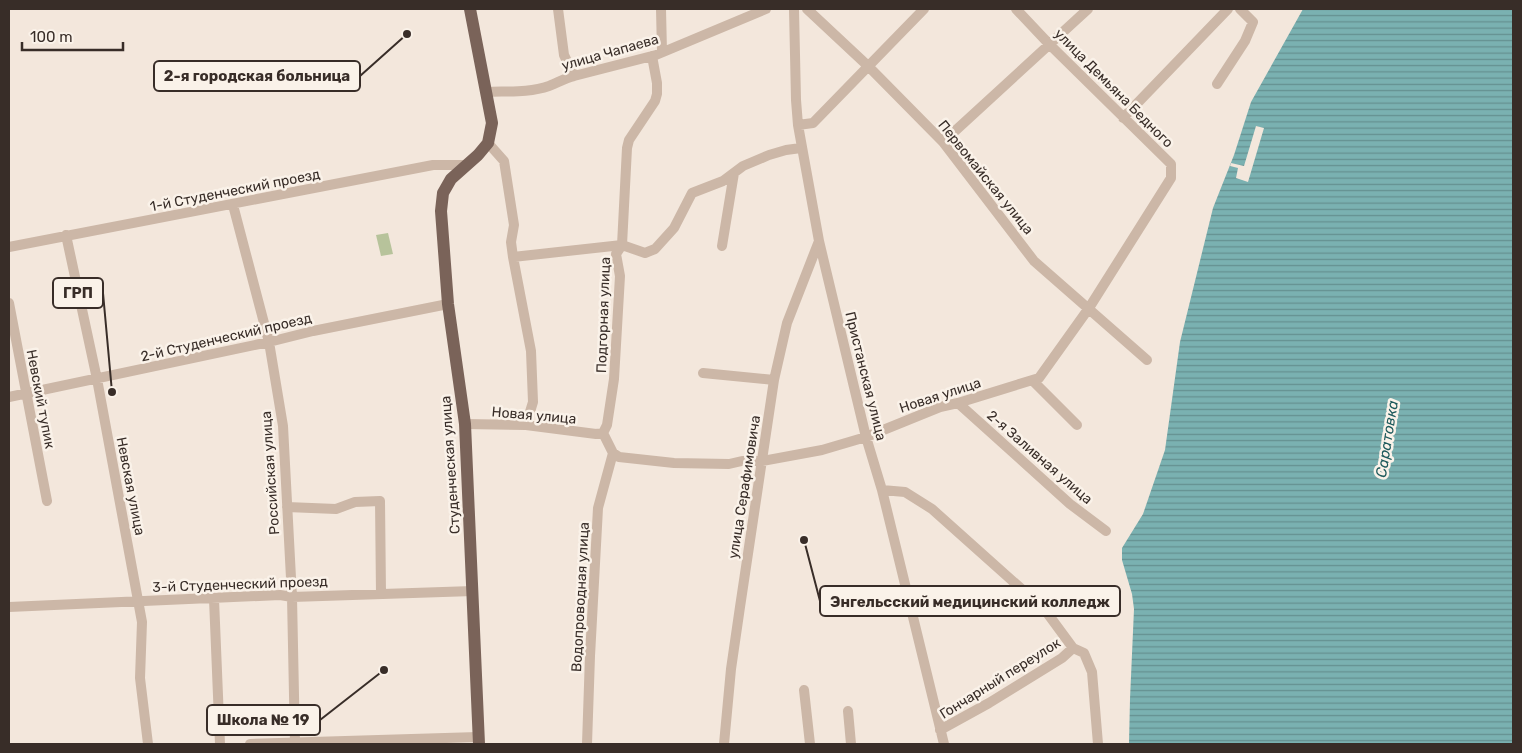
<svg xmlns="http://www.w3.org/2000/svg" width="1522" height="753" viewBox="0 0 1522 753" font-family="Rubik,sans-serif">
<defs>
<pattern id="water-rules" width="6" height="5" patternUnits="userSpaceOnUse" patternTransform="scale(1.25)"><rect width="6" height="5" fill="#7ab1b1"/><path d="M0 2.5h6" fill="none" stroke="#659090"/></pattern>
</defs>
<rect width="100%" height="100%" fill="#f3e7dc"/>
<path fill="#b7c39b" d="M 388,233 L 393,254 L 381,256 L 376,235 Z"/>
<path fill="url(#water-rules)" d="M 1303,9 L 1513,9 L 1513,744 L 1129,744 L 1130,699 L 1134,609 L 1132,594 L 1122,560 L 1122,548 L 1143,514 L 1165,450 L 1180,342 L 1213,208 L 1234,155 L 1251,102 Z"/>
<path fill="#f3e7dc" d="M 1256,126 L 1264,128 L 1248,182 L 1236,178 L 1238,168 L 1230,166 L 1231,163 L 1244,166 Z"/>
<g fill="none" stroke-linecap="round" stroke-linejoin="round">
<path stroke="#ccb7a7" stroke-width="10" d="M 558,9 L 564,55 L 574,76
M 661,9 L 662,52
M 794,9 L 796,100 L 798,125 L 819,241 L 866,437 L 882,490 L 944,744
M 807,9 L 868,66 L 943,142 L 1034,261 L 1147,360
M 1217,84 L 1245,41 L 1253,22 L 1240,9
M 486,92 C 506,91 529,93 549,86 C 557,83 565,78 574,76 L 656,55 L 766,9
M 1123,118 L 1228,9
M 798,125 L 813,123 L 924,9
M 943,142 L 1088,9
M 488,143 L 504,161 L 514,225 L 511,242 L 513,257 L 531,351 L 533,402 L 526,425
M 233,205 L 269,342 L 283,426 L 292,597 L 295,744
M 66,235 L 97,379 L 142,622 L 140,678 L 148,744
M 722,246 L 734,173
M 9,247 L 433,165 L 467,165
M 513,257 L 622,245 L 645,253 L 655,249 L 674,228 L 692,193 L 723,181 L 743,166 L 769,155 L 786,150 L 801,148
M 9,303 L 47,501
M 703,373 L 774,380
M 1033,381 L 1077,425
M 9,397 L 269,342 L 313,331 L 448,304
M 958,403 L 1070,504 L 1106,531
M 465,424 L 526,425 L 596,434 L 603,433 L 613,453 L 619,457 L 674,463 L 729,464 L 742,461 L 762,461 L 822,450 L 866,437 L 940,407 L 958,403 L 1039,378 L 1089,308 L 1171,178 L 1171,164 L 1050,45 L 1016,9
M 603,433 L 607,425 L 614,379 L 620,276 L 616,254 L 622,245 L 627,148 L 629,140 L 655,101 L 657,94 L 657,83 L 652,56
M 882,490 L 905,492 L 932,509 L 1045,610 L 1073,648 L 1084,653 L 1092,672 L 1098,744
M 287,507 L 336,509 L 355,502 L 380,501 L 381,594
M 214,599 L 220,744
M 9,607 L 280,595 L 292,597 L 473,591
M 804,690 L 810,744
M 848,711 L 851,744
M 940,730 L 989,703 L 1062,658 L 1073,648
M 250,744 L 478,737
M 587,744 L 590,656 L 598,508 L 613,453
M 724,744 L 731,669 L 740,607 L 774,380 L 787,323 L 819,241"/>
<path stroke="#7a6359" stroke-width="12" d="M 470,9 L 492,123 L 488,143 L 478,155 L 451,179 L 443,193 L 441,211 L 448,304 L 465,424 L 479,744"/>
</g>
<g text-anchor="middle" stroke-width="5" stroke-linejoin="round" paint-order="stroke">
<g font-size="14" fill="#382d28" stroke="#faf2e9">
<text transform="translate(610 52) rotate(-16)" y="5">улица Чапаева</text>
<text transform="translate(1114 88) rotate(45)" y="5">улица Демьяна Бедного</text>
<text transform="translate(986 177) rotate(51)" y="5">Первомайская улица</text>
<text transform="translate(235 190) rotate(-11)" y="5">1-й Студенческий проезд</text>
<text transform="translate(603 315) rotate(-88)" y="5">Подгорная улица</text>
<text transform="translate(226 337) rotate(-13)" y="5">2-й Студенческий проезд</text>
<text transform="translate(866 376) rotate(76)" y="5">Пристанская улица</text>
<text transform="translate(940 395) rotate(-18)" y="5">Новая улица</text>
<text transform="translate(41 399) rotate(79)" y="5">Невский тупик</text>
<text transform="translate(534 415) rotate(5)" y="5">Новая улица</text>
<text transform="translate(1040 457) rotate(41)" y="5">2-я Заливная улица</text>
<text transform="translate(450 465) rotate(-94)" y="5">Студенческая улица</text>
<text transform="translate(270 473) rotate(-94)" y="5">Российская улица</text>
<text transform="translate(131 486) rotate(79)" y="5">Невская улица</text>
<text transform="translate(744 487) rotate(-81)" y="5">улица Серафимовича</text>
<text transform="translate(240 584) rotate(-2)" y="5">3-й Студенческий проезд</text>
<text transform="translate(580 597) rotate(-87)" y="5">Водопроводная улица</text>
<text transform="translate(1000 678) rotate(-32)" y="5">Гончарный переулок</text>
</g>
<g font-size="15" font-style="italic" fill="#1c595b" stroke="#faf2e9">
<text transform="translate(1387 439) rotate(-81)" y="5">Саратовка</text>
</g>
</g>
<path fill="none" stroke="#382d28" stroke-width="2" d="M407 34L360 76M112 392L103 293M804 540L820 601M384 670L320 720"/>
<g fill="#382d28" stroke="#faf2e9" stroke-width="2">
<circle cx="407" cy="34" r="5"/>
<circle cx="112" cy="392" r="5"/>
<circle cx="804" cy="540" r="5"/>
<circle cx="384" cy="670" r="5"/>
</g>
<g fill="#faf2e9" stroke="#382d28" stroke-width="2">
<rect x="154" y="61" width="206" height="30" rx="5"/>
<rect x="53" y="278" width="50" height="30" rx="5"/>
<rect x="820" y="586" width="300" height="30" rx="5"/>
<rect x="207" y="705" width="113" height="30" rx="5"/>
</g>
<g font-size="15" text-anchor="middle" font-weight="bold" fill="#382d28">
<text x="257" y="81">2-я городская больница</text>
<text x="78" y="298">ГРП</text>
<text x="970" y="607">Энгельсский медицинский колледж</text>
<text x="263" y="725">Школа № 19</text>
</g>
<rect width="1522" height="753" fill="none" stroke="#382d28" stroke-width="20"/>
<path d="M22 42v8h101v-8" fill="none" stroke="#382d28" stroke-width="2.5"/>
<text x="30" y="42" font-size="15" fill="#382d28" stroke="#faf2e9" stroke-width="4" paint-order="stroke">100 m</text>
</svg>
